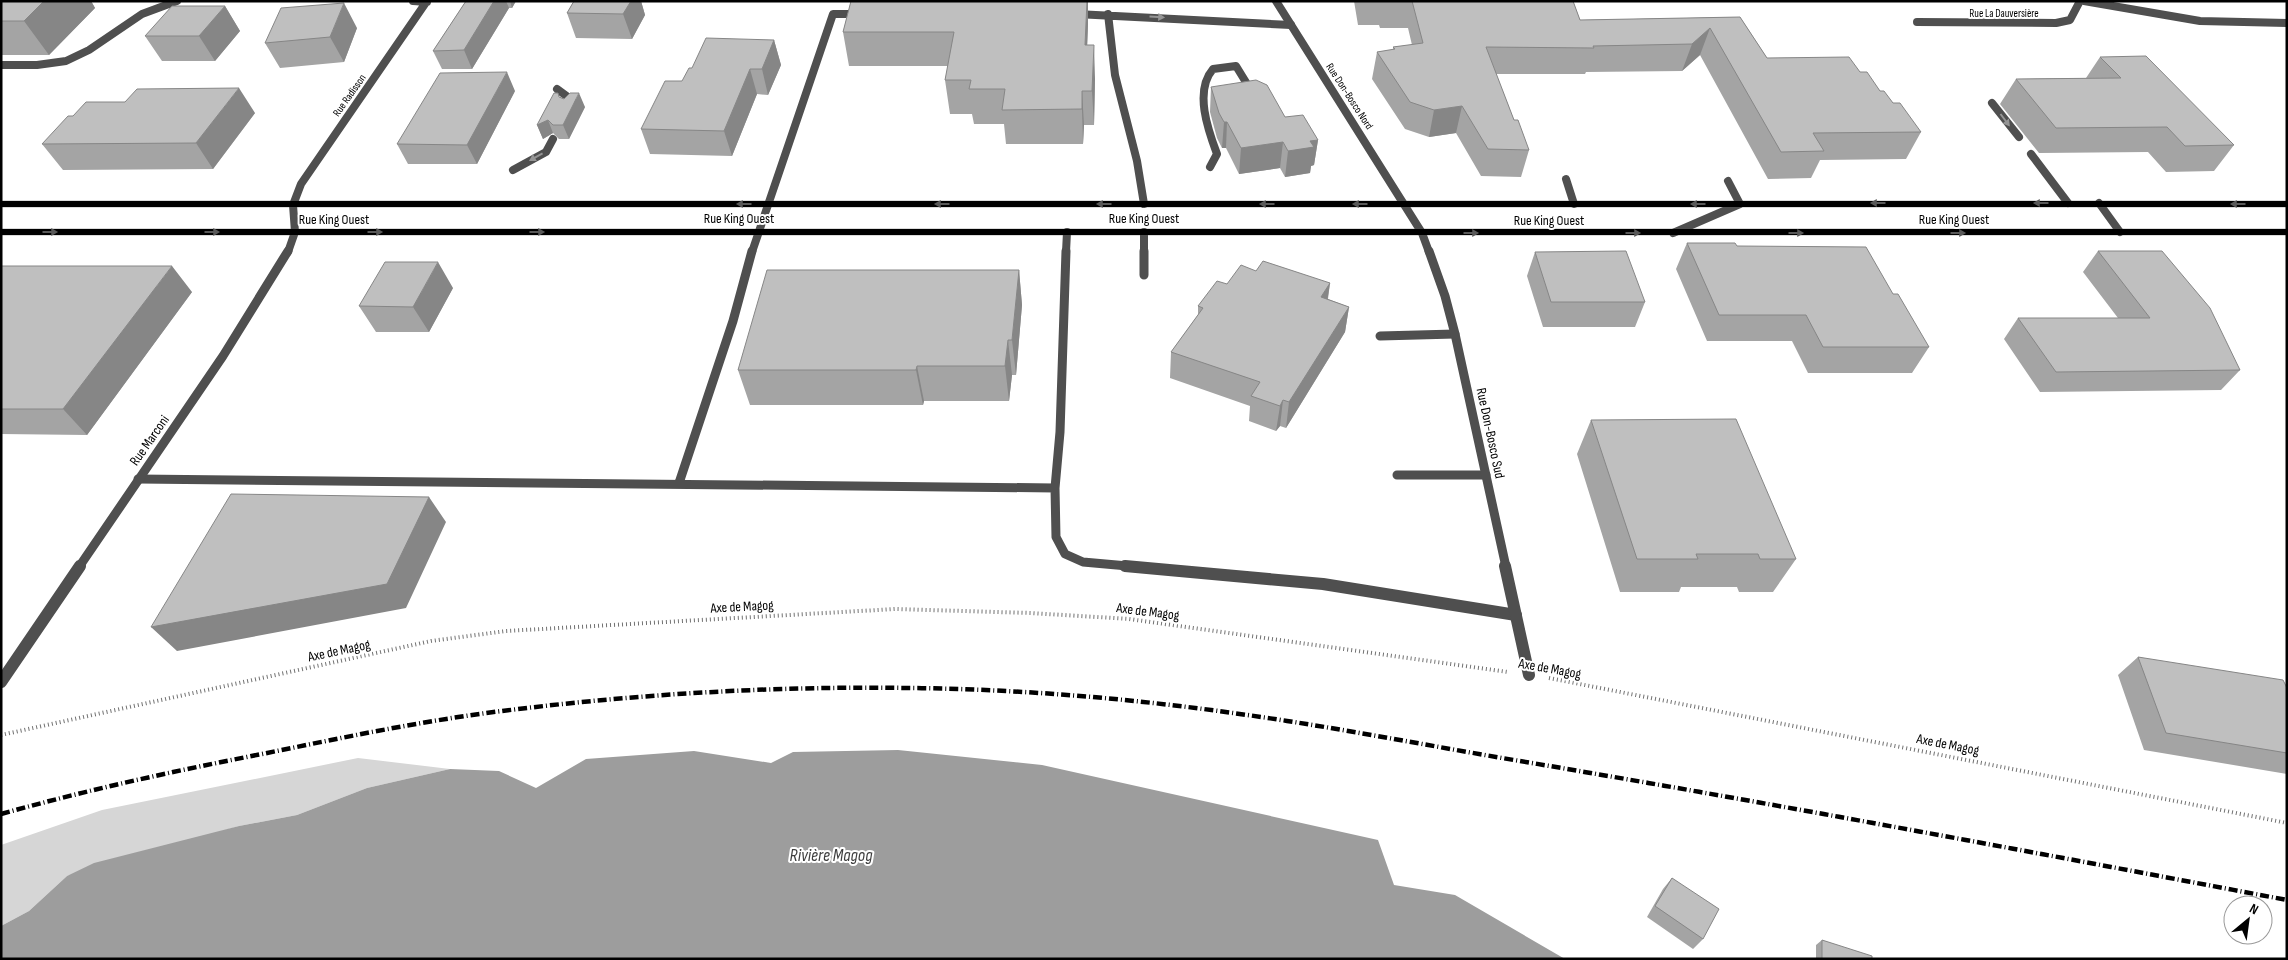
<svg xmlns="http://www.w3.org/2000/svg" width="2288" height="960" viewBox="0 0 2288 960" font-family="'Sofia Sans Condensed',sans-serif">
<rect width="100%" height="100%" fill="#fff"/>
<path fill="#d6d6d6" d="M 358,758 L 450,769 L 367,788 L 297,815 L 239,826 L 67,876 L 29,911 L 1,926 L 1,845 L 102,810 Z"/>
<path fill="#9d9d9d" d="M 898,750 L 1042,765 L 1378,840 L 1394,885 L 1455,895 L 1565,959 L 1,959 L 1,926 L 29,911 L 67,876 L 94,863 L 239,826 L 297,815 L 367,788 L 450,769 L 499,771 L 536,788 L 586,759 L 694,751 L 771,763 L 793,752 Z"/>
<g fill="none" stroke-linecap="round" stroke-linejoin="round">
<defs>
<path id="primary" d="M 1,201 L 2287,201 L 2287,207 L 1,207 Z
M 1,229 L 2287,229 L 2287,235 L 1,235 Z"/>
</defs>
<use href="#primary" stroke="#dbdbdb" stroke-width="2"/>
<path stroke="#717171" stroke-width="4" stroke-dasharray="1 3" stroke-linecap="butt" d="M 1549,678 L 2287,823
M 1,735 L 431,641 L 506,631 L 895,609 L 1031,613 L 1129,619 L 1508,672"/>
<path stroke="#4f4f4f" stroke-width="8" d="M 1076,14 L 1291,25
M 1108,14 L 1115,75 L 1137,161 L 1144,204
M 1,65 L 37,65 L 66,61 L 89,50 L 142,14 L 177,1
M 557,89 L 572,100 L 570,105
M 1992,103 L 2019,137
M 2031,154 L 2068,203
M 1210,167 L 1217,154 C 1208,130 1194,91 1213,69 L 1236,66 L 1252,92
M 513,170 L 546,152 L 553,139
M 1566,179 L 1574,204
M 2099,203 L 2120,232
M 1144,232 L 1144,252
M 1673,233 L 1740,204 L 1728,181
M 752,252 L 833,14 L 861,14
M 1066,252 L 1067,232"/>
<path stroke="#4f4f4f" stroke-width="9" d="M 1066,251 L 1060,432 L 1055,488 L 1056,537 L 1065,554 L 1083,562 L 1139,567
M 1144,251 L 1144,275
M 1380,336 L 1455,334
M 1397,475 L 1486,475
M 138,479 L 1055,488
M 679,483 L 733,321 L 752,251"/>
<path stroke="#4f4f4f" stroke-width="12" d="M 1125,566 L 1323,584 L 1516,615"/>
<path stroke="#4f4f4f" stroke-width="8" d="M 413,1 L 427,2
M 1276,1 L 1422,233 L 1429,252
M 2084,1 L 2200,21 L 2287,23
M 1917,22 L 2056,23 L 2070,20 L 2080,1
M 288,252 L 295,232 L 293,205 L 301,184 L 427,1"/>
<path stroke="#4f4f4f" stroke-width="9" d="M 1429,251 L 1445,296 L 1455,334 L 1506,567
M 79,567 L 223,356 L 288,251"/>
<path stroke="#4f4f4f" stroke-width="12" d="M 1505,566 L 1529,675
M 1,682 L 80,566"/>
<use href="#primary" fill="#000" fill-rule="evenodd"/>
<path stroke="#000" stroke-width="4.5" stroke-dasharray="9 3 1 3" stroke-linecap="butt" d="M 1,814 C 87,790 174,771 262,754 C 341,738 421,721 502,711 C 637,694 773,686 908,688 C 1017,689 1126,698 1233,713 C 1329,726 1424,745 1520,761 C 1776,804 2032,852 2287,900"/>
</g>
<path fill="#a4a4a4" d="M 1,1 L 91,1 L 95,8 L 49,55 L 1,55 Z
M 466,1 L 516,1 L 512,8 L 509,8 L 472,69 L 442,69 L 433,51 Z
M 574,1 L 641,1 L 645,15 L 632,39 L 576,38 L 567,13 Z
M 851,1 L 1088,1 L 1088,24 L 1087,45 L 1095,79 L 1094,125 L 1084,125 L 1083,144 L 1006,144 L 1004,124 L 974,124 L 972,114 L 950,114 L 945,80 L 948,66 L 849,66 L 843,32 Z
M 1354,1 L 1573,1 L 1580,20 L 1740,17 L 1767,58 L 1860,72 L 1893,103 L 1921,132 L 1906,159 L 1820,160 L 1811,178 L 1768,179 L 1700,55 L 1682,71 L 1586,72 L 1585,74 L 1496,74 L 1514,120 L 1529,150 L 1521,177 L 1481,176 L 1456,133 L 1429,137 L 1405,129 L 1372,79 L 1377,52 L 1393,50 L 1393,47 L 1412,45 L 1408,28 L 1380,28 L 1379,25 L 1358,25 Z
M 225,6 L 240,31 L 215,61 L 162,61 L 145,36 Z
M 357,28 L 344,62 L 280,68 L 265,43 Z
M 774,40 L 781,65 L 768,95 L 757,94 L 732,156 L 650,154 L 641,129 L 682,81 Z
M 2100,57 L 2234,145 L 2214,171 L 2166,172 L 2148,152 L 2039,153 L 2000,104 L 2016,79 L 2086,78 Z
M 1211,87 L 1285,117 L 1318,140 L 1314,165 L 1311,166 L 1310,173 L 1285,177 L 1280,168 L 1239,174 L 1226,148 L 1222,148 L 1217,138 L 1210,112 Z
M 515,91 L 477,164 L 408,164 L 397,144 Z
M 560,97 L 585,107 L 569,139 L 559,139 L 553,133 L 543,139 L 537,125 Z
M 125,102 L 255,113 L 213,169 L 63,170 L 42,144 L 73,116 Z
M 1687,243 L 1737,246 L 1893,294 L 1929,347 L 1912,373 L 1808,373 L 1792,341 L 1707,341 L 1676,269 Z
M 2098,251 L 2240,370 L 2221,390 L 2040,392 L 2004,339 L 2018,318 L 2118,318 L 2083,272 Z
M 1535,252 L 1645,302 L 1635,327 L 1543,327 L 1527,276 Z
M 1,266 L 192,292 L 87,435 L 1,434 Z
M 1019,270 L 1022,305 L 1016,375 L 1012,375 L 1009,401 L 924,401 L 923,405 L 750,405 L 738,370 Z
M 1256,271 L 1330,283 L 1328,299 L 1349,307 L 1345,332 L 1286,428 L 1280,426 L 1276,431 L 1249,421 L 1250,406 L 1170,378 L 1171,352 L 1198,315 L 1198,306 L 1227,284 Z
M 453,288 L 429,332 L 376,332 L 359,306 Z
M 1591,420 L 1796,559 L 1773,592 L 1739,592 L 1737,587 L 1681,587 L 1679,592 L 1620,592 L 1577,454 Z
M 2138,657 L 2287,688 L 2287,774 L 2144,750 L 2118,675 Z
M 1672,878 L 1703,939 L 1693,949 L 1647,917 L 1663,889 Z
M 1822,940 L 1872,959 L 1816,959 L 1816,945 Z"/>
<path fill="#868686" d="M 44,1 L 91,1 L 95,8 L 49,55 L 24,21 Z
M 494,1 L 506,1 L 509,8 L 472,69 L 464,50 Z
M 510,1 L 516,1 L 512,8 Z
M 631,1 L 641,1 L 645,15 L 632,39 L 623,14 Z
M 1087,1 L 1088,1 L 1088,24 L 1086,79 L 1085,45 Z
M 344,3 L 357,28 L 344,62 L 330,37 Z
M 225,6 L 240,31 L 215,61 L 199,36 Z
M 1710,28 L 1700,55 L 1682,71 L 1692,44 Z
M 774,40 L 781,65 L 768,95 L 762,69 Z
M 1094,45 L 1095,79 L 1094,125 L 1092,91 Z
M 750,69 L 757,94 L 732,156 L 724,131 Z
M 507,72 L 515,91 L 477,164 L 467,145 Z
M 239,88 L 255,113 L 213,169 L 196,143 Z
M 1082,91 L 1084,125 L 1083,144 L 1082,109 Z
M 579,93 L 585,107 L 569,139 L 563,125 Z
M 1462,106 L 1456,133 L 1429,137 L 1434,110 Z
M 548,120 L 553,133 L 543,139 L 537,125 Z
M 1224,122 L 1227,122 L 1226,148 L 1222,148 Z
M 1318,140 L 1314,165 L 1311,166 L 1310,173 L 1285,177 L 1288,151 L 1310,141 Z
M 1283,142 L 1280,168 L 1239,174 L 1241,148 Z
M 438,262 L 453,288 L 429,332 L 413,307 Z
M 172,266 L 192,292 L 87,435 L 63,409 Z
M 1019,270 L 1022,305 L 1016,375 L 1012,340 Z
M 1330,283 L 1326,309 L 1321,297 Z
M 1349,307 L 1345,332 L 1286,428 L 1289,402 Z
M 1008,340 L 1012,375 L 1009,401 L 1005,366 Z
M 917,366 L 924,401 L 923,405 L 916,370 Z
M 1283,400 L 1280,426 L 1276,431 L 1280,406 Z
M 429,497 L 446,522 L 406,608 L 177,651 L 151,627 Z"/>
<path fill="#bfbfbf" stroke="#868686" d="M 1,1 L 44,1 L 24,21 L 1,21 Z
M 466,1 L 494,1 L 464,50 L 433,51 Z
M 574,1 L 631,1 L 623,14 L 567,13 Z
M 851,1 L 1087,1 L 1085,45 L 1094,45 L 1092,91 L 1082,91 L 1082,109 L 1002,110 L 1005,89 L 969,89 L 971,80 L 945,80 L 954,32 L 843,32 Z
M 1384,1 L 1573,1 L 1580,20 L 1740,17 L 1767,58 L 1849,57 L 1860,72 L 1867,72 L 1880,91 L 1884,91 L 1893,103 L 1900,103 L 1921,132 L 1813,133 L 1824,151 L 1781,152 L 1710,28 L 1692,44 L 1593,46 L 1594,48 L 1486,47 L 1514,120 L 1518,120 L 1529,150 L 1488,149 L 1462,106 L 1434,110 L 1410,102 L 1377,52 L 1395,49 L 1393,47 L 1423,43 L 1412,1 Z
M 344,3 L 330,37 L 265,43 L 281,8 Z
M 172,6 L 225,6 L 199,36 L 145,36 Z
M 706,38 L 774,40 L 762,69 L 750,69 L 724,131 L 641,129 L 665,81 L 682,81 L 689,68 L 692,68 Z
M 2146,56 L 2234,145 L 2185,146 L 2167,127 L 2056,128 L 2016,79 L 2121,78 L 2100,57 Z
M 507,72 L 467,145 L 397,144 L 440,73 Z
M 1256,80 L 1267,85 L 1285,117 L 1303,115 L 1318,140 L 1310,141 L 1314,147 L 1288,151 L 1283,142 L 1241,148 L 1227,122 L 1224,122 L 1219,113 L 1211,87 Z
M 239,88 L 196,143 L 42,144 L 68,116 L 73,116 L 86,102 L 125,102 L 137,89 Z
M 554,93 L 558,93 L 559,97 L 564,99 L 570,93 L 579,93 L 563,125 L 553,125 L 548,120 L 537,125 Z
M 1687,243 L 1735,243 L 1737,246 L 1866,247 L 1893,294 L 1898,294 L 1929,347 L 1823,347 L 1806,315 L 1719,315 Z
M 1626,251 L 1645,302 L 1551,302 L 1535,252 Z
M 2098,251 L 2162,251 L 2210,308 L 2240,370 L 2056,372 L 2018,318 L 2150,318 Z
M 1263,261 L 1330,283 L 1321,297 L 1349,307 L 1289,402 L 1283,400 L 1280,406 L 1251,396 L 1260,382 L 1171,352 L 1203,308 L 1198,306 L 1217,281 L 1227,284 L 1241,265 L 1256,271 Z
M 385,262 L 438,262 L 413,307 L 359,306 Z
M 1,266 L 172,266 L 63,409 L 1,409 Z
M 767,270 L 1019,270 L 1012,340 L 1008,340 L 1005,366 L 917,366 L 916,370 L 738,370 Z
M 1736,419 L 1796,559 L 1760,559 L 1758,554 L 1696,554 L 1698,559 L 1637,559 L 1591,420 Z
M 231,494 L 429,497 L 387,584 L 151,627 Z
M 2138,657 L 2283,680 L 2287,688 L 2287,753 L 2166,733 Z
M 1672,878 L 1719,909 L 1703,939 L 1655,906 Z
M 1822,940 L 1872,956 L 1872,959 L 1822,959 Z"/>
<defs><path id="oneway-solid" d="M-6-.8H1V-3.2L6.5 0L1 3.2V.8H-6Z" transform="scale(1.25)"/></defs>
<g fill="#959595">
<use href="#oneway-solid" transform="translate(1157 17) rotate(3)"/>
<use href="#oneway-solid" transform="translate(2005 120) rotate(53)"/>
<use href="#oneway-solid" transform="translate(536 157) rotate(151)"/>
</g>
<g fill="#595959">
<use href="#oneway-solid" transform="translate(1878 203) rotate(180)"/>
<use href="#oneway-solid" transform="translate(2041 203) rotate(-180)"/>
<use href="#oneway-solid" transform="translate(744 204) rotate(180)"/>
<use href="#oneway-solid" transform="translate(942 204) rotate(-180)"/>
<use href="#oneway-solid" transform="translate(1104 204) rotate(-180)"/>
<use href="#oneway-solid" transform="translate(1267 204) rotate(-180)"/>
<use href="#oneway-solid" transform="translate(1360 204) rotate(180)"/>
<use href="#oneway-solid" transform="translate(1698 204) rotate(180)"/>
<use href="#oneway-solid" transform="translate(2238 204) rotate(-180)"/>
<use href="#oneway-solid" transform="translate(50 232)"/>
<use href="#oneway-solid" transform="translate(212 232)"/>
<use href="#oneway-solid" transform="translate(375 232)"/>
<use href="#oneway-solid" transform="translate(537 232)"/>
<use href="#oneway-solid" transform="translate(1471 233)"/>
<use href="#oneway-solid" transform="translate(1633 233)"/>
<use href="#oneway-solid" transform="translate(1796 233)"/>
<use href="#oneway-solid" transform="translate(1958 233)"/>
</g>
<g text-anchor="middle" stroke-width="4" stroke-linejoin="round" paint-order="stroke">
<g font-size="11" fill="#000" stroke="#fff">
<text x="2004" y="17">Rue La Dauversière</text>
<text transform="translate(349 95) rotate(-55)" y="4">Rue Radisson</text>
<text transform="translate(1350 96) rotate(57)" y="4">Rue Don-Bosco Nord</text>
</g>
<g font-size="14" fill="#000" stroke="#fff">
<text x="739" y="223">Rue King Ouest</text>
<text x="1144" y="223">Rue King Ouest</text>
<text x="334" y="224">Rue King Ouest</text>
<text x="1954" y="224">Rue King Ouest</text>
<text x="1549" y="225">Rue King Ouest</text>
<text transform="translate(1491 433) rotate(78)" y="5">Rue Don-Bosco Sud</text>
<text transform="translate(149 440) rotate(-55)" y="5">Rue Marconi</text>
<text transform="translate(742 606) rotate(-3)" y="5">Axe de Magog</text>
<text transform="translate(1148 611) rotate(7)" y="5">Axe de Magog</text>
<text transform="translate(339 650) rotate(-12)" y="5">Axe de Magog</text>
<text transform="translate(1550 668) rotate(10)" y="5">Axe de Magog</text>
<text transform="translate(1948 744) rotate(11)" y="5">Axe de Magog</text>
</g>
<g font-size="18" font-style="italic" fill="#3e3e3e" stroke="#fff">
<text x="831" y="861">Rivière Magog</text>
</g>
</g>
<rect width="2288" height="960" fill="none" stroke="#000000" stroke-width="5"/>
<g transform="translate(2248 920) rotate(29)"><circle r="24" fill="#ffffff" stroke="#999999"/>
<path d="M0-4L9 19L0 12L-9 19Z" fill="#000000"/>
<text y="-8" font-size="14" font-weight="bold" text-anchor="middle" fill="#000000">N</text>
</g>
</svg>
